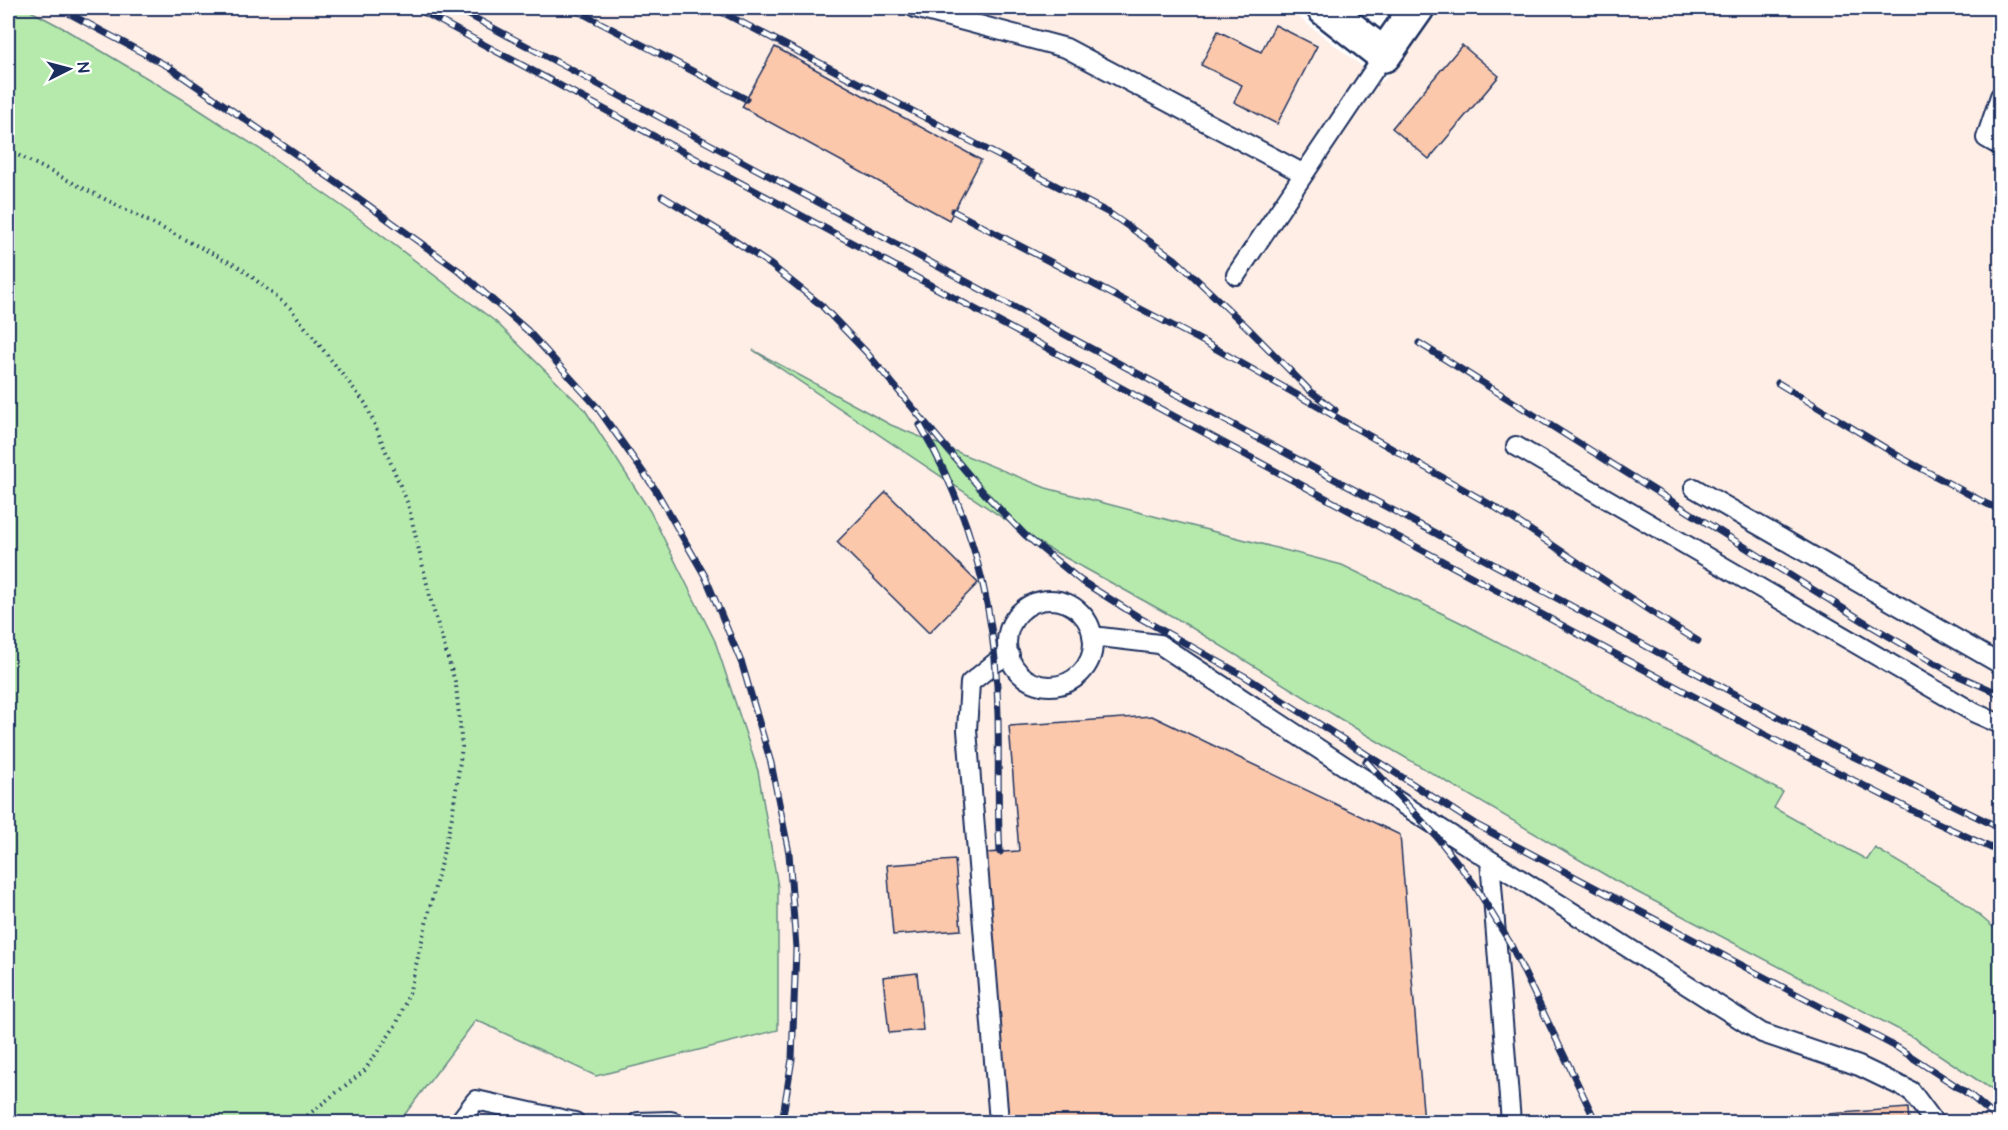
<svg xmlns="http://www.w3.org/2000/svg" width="2008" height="1130" viewBox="0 0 2008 1130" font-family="'Architects Daughter',sans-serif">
<rect width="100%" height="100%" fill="#fff"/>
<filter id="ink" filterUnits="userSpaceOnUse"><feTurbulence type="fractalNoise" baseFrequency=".0167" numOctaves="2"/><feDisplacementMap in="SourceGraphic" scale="12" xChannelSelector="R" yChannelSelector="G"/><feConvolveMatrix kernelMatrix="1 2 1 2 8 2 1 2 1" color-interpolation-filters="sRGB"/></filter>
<g filter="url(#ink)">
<path fill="#feeee6" d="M 25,8 L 1287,8 L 1382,82 L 1442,8 L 2000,8 L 2000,933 L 1960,899 L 1875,849 L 1867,860 L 1774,807 L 1782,791 L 1468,626 L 1342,565 L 1046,488 L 891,425 L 761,355 L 1046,547 L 1179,620 L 1360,731 L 1614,880 L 1911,1036 L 2000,1095 L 2000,1122 L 399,1122 L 476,1020 L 596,1076 L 778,1030 L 778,887 L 758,771 L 715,641 L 650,511 L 585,410 L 496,322 L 356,216 L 266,153 L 184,100 L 61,27 Z"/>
<path fill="#b6eaac" stroke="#688c85" stroke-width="1.5" d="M 8,8 L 25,8 L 61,27 L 184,100 L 266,153 L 356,216 L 496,322 L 585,410 L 650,511 L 715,641 L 758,771 L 778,887 L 778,1030 L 596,1076 L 476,1020 L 399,1122 L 8,1122 Z
M 753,350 L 891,425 L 1046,488 L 1342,565 L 1468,626 L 1783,792 L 1774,808 L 1867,860 L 1875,848 L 1960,899 L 2000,933 L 2000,1095 L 1911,1036 L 1614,880 L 1360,731 L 1179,620 L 1046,547 Z"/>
<path fill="#fbc8ac" stroke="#1b2f5e" stroke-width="1.5" d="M 1275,25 L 1317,46 L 1277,124 L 1234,102 L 1242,85 L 1201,65 L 1218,31 L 1261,52 Z
M 1462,45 L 1499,76 L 1429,159 L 1392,128 Z
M 775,47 L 981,160 L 949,220 L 742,107 Z
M 886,492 L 978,583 L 929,633 L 837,542 Z
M 1152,716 L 1400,835 L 1424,1122 L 1007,1122 L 985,853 L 1019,851 L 1009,726 Z
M 955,860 L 961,930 L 893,935 L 887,865 Z
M 917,973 L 923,1030 L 889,1033 L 883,977 Z
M 1908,1108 L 1909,1122 L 1721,1122 Z"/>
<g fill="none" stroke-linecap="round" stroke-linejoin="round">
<defs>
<path id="lane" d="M 915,8 L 1066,48 L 1304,174
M 2000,96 L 1986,138 L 2000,146
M 1236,275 L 1384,55
M 1516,446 L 1975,713 L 2000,724
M 1694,488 L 2000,664
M1007 643a43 43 0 1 1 86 0a43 43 0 1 1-86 0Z
M 1092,636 L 1159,644 L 1413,811 L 1762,1033 L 1859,1066 L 1911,1091 L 1934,1122
M 1490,860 L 1511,1122
M 459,1122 L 476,1100 L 575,1122
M 638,1122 L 670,1121 L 674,1122
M 999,1122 L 967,730 L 970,683 L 996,662 L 1010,655"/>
<path id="street" d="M 1324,8 L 1384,55 L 1417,8"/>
</defs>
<use href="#lane" stroke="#1b2f5e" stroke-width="22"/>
<use href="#street" stroke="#1b2f5e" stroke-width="38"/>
<path stroke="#1b2f5e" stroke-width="4" stroke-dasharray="1.5 4.5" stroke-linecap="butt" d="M 8,150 L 241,268 L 290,308 L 366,404 L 408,504 L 432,605 L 456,685 L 462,747 L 452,817 L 409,994 L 396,1025 L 364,1071 L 299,1122"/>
<use href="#lane" stroke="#fff" stroke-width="18"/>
<use href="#street" stroke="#fff" stroke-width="33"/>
<defs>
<path id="rail" d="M 59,8 L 169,67 L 336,182 L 458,270 L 528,331 L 597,407 L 655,489 L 705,576 L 742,664 L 771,763 L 789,853 L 796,948 L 792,1059 L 782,1122
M 416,8 L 1775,740 L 1929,819 L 2000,852
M 456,8 L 1838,749 L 2000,828
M 572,8 L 746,99
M 714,8 L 1109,213 L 1175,259 L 1247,327 L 1309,390 L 1335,410
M 662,196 L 726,235 L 771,265 L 821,305 L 867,353 L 984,493 L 1025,535 L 1080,580 L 1140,618 L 1246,677 L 1475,824 L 1898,1048 L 1970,1095 L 2000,1121
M 953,211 L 1204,342 L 1493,506 C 1562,549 1627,599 1698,641
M 1419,343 L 1868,624 L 1950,672 L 2000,694
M 1778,383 L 1900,457 L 1987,504 L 2000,509
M 920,425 C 972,514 997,613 998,716 C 999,761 997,807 1000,852
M 1366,761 L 1437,837 L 1474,884 L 1510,943 L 1596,1122"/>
</defs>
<use href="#rail" stroke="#1b2f5e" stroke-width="7"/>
<use href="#rail" stroke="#fff" stroke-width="4.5" stroke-dasharray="14" stroke-linecap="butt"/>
</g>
</g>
<rect width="2008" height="1130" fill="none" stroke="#fff" stroke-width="30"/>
<rect x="15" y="15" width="1978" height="1100" fill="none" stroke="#1b2f5e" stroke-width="2" filter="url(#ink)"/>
<g transform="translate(69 69) rotate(84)" stroke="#ffffff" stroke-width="4.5" paint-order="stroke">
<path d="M0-4.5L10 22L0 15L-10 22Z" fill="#1b2f5e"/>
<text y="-9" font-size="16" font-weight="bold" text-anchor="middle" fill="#1b2f5e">N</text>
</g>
</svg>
